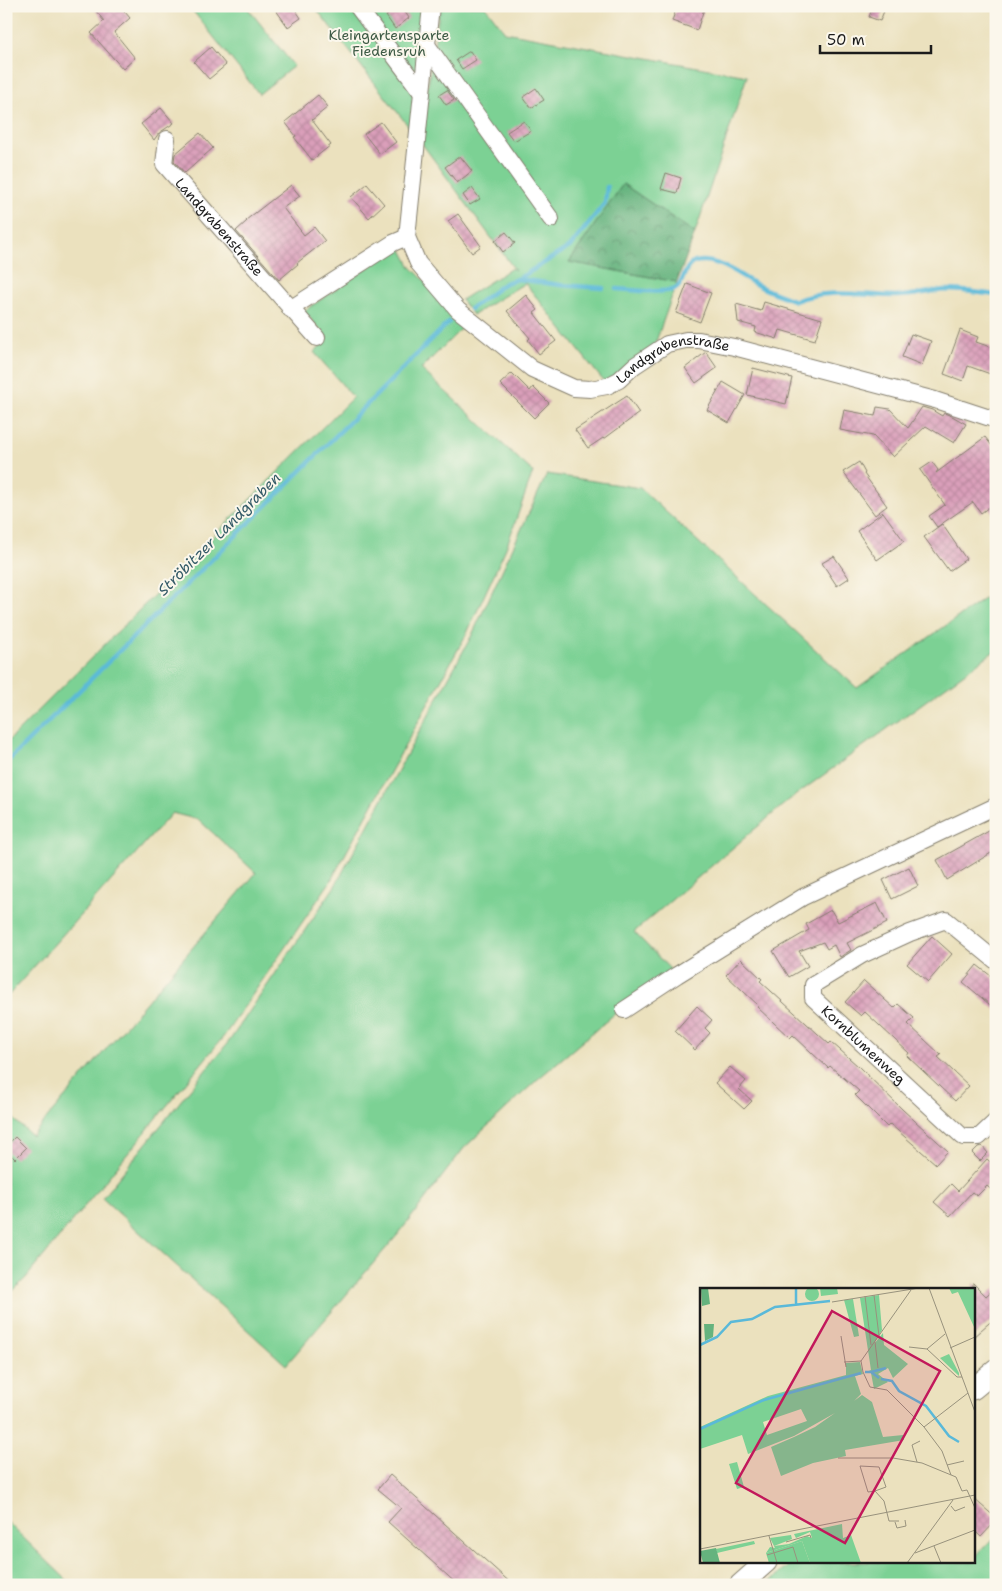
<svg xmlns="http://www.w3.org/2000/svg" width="1002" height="1591" viewBox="0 0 1002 1591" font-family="'Shantell Sans',sans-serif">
<defs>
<pattern id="forest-crowns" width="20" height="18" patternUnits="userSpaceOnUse" patternTransform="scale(1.25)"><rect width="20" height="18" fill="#65b37e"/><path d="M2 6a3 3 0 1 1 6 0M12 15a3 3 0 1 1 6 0" fill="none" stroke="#529166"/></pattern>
<pattern id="building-cross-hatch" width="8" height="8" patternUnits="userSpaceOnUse" patternTransform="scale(1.25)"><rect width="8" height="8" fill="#da9fba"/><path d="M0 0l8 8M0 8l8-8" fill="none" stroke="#ba889f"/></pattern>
</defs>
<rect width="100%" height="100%" fill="#fbf7ec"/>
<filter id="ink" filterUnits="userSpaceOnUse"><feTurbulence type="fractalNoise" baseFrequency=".02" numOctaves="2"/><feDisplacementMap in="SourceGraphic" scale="10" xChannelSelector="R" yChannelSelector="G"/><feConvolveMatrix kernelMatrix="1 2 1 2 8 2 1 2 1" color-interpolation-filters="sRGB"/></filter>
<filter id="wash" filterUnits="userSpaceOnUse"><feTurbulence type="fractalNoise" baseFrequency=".0096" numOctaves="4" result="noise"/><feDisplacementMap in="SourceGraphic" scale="20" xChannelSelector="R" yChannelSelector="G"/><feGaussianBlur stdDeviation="1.12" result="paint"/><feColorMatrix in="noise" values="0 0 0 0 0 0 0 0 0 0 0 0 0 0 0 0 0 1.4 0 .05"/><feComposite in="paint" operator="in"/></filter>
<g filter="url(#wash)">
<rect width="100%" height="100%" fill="#ebe1be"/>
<path fill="#7cd194" stroke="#4c7658" d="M 189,6 L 246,6 L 294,66 L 259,94 Z
M 314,6 L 429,6 L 421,132 L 440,6 L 485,6 L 505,32 L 747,76 L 695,233 L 623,184 L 569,262 L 677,282 L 654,347 L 605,383 L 525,283 L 473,315 L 461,300 L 512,268 L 515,270 L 420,141 Z
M 400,246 L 411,267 L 467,323 L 421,369 L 533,472 L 506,548 L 467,633 L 330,882 L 224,1036 L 25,1279 L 6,1298 L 6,1112 L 32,1136 L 256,873 L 199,820 L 172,813 L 6,998 L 6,743 L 353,397 L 314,352 L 328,339 L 304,311 Z
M 547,474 L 640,488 L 857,688 L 988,596 L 996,604 L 996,650 L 789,800 L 634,932 L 673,972 L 618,1011 L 538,1079 L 464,1148 L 400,1232 L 286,1365 L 102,1198 L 230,1040 L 335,886 L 472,635 Z
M 6,1521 L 72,1585 L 6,1585 Z
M 996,1535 L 996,1585 L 766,1585 L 793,1562 L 973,1562 L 973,1559 Z"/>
<path fill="url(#forest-crowns)" stroke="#40684d" d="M 623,184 L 695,233 L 677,282 L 569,262 Z"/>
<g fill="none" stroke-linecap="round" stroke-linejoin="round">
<path stroke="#5ab9d9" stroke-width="4.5" d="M 518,279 L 571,246 L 605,203 L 607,187
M 617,289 C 630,290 671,295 678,287 C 685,279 684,266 695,262 C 717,256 741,277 759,286 C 770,292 783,296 795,301 C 825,288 864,296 897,296 C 914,296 930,291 946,290 C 963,290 979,293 996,295
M 470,309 L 505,283 L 518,279 L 560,285 L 603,288
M 6,763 L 267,505 L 449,322"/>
</g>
<g id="blocks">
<path fill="url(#building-cross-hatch)" d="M 92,6 L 120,6 L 130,18 L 114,32 L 135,58 L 123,69 L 91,33 L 104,21 Z
M 273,6 L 293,6 L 301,18 L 288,27 Z
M 401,6 L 409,18 L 395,29 L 386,16 Z
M 677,6 L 705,6 L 697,30 L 672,21 Z
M 873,6 L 886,6 L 880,21 L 869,17 Z
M 211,47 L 226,65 L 209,79 L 194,62 Z
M 470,51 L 476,60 L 462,69 L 456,60 Z
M 536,88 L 544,100 L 531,108 L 523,97 Z
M 447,90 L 454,100 L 446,105 L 439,95 Z
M 318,95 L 328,107 L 312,120 L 331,145 L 312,160 L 294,137 L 296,136 L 285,122 Z
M 161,108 L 174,123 L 159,133 L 154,140 L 141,124 Z
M 524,121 L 531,131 L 514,141 L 507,132 Z
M 381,122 L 396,142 L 380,154 L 364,134 Z
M 200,133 L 213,148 L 185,173 L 174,161 L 175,154 Z
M 460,156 L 472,171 L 457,183 L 445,167 Z
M 666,173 L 681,178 L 677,193 L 661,189 Z
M 367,184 L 384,204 L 369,218 L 351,197 Z
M 291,185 L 300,196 L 283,208 L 304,235 L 314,227 L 325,241 L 297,263 L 298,264 L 279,280 L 236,231 L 247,221 L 246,220 Z
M 472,188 L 480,199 L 470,205 L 463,195 Z
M 458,214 L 481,246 L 472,253 L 448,221 Z
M 506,232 L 515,243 L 503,252 L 495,241 Z
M 687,284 L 711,293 L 700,322 L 676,313 Z
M 526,295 L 538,310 L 534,313 L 556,341 L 539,354 L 528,340 L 530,338 L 507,311 Z
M 764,302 L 822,319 L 815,340 L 780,330 L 777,339 L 755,332 L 756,327 L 738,322 L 736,304 L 761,311 Z
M 960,330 L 978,337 L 976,342 L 996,349 L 996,376 L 968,366 L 963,381 L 944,374 Z
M 911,334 L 931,341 L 922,365 L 902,357 Z
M 706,352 L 717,368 L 696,383 L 685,368 Z
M 753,368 L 792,378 L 786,404 L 747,395 Z
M 512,373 L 530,391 L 533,387 L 549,403 L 534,418 L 500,384 Z
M 723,382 L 745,395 L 729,423 L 707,410 Z
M 627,396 L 639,413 L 604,439 L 603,438 L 588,448 L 575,430 Z
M 877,407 L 890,409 L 908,428 L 922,407 L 932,410 L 942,416 L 944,413 L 952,416 L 966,424 L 954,443 L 926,426 L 893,457 L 873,436 L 840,430 L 844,410 L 875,416 Z
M 985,437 L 996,451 L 996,517 L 989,507 L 981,513 L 973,502 L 937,527 L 929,516 L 945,505 L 920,470 L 932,462 L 938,470 L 936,473 Z
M 859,462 L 865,473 L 864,474 L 887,506 L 875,515 L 843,472 Z
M 883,512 L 904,541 L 877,560 L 857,531 Z
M 942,524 L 966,559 L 949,571 L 924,537 Z
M 834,556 L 849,578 L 837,586 L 822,563 Z
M 996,827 L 996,850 L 947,880 L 937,860 Z
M 909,867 L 918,886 L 892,899 L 883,880 Z
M 877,903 L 887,923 L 847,943 L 851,950 L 840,957 L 834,945 L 827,949 L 823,942 L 799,951 L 808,966 L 789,977 L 773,951 L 809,930 L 806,924 L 831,910 L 838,922 Z
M 932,936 L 952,954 L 928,982 L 907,964 Z
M 741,959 L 762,979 L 760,981 L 829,1044 L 831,1042 L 858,1066 L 903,1110 L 948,1151 L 936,1164 L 890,1124 L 887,1127 L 855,1095 L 859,1091 L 830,1066 L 828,1068 L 793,1035 L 790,1038 L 757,1007 L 759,1006 L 726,975 Z
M 977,965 L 996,980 L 996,1010 L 963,982 Z
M 864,981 L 894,1008 L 898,1004 L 914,1018 L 908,1024 L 941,1055 L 938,1057 L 969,1086 L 955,1101 L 907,1056 L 909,1053 L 865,1012 L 861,1016 L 845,1002 Z
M 697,1006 L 712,1020 L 705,1028 L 710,1033 L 695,1050 L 675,1031 Z
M 730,1067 L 746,1081 L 739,1089 L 752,1101 L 744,1109 L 715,1083 Z
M 15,1137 L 26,1148 L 15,1159 L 6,1150 L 6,1146 Z
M 982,1146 L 988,1153 L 980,1161 L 972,1153 L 978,1147 Z
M 987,1159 L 996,1167 L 996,1194 L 987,1186 L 977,1196 L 972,1192 L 950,1216 L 934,1202 L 951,1184 L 958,1191 Z
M 973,1283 L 986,1296 L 996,1287 L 996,1317 L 973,1337 Z
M 390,1475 L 425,1506 L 513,1585 L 458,1585 L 388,1522 L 401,1508 L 378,1489 Z
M 973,1498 L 996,1518 L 996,1521 L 981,1537 L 973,1529 Z"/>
</g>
</g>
<g filter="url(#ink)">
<use href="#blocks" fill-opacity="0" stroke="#847e6d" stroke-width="1"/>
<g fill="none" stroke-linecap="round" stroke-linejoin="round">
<defs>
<g id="minor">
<path d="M 357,6 L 422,93"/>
<path id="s1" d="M 431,6 L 407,237 L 418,263 L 458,310 L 532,369 L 574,388 L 590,389 L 607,386 L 619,380 L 634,366 L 667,344 L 686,340 L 699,340 L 734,347 L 935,400 L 996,420"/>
<path d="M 427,45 L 551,219"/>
<path id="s2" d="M 167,139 L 164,164 L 317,338"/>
<path d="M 290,309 L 393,243 L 407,237"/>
<path id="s3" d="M 996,961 L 946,920 L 910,933 L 862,955 L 813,985 L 813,998 L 963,1137 L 979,1137 L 996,1121"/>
<path d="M 624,1010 L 677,975 L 803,897 L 996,806"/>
</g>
<path id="major" d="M 973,1389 L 996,1370
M 740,1585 L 766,1562"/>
</defs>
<use href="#minor" stroke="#847e6d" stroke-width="18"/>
<use href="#major" stroke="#847e6d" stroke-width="23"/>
<use href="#minor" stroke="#fff" stroke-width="16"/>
<use href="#major" stroke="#fff" stroke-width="21"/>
</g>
</g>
<g text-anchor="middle" stroke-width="4" stroke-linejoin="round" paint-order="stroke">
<g font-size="14" fill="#3e5b46" stroke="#fbf7ec">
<text x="389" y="40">Kleingartensparte<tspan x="389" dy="16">Fiedensruh</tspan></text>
</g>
<g font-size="14" fill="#1c1c1c" stroke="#fbf7ec">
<text dy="5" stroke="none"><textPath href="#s2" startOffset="109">Landgrabenstraße</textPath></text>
<text dy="5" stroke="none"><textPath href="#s1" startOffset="571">Landgrabenstraße</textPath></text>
<text dy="5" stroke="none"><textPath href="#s3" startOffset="295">Kornblumenweg</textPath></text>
</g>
<g font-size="15" font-style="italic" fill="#355b68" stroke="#fbf7ec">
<text transform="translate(219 534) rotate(-45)" y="5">Ströbitzer Landgraben</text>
</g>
</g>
<g transform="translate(700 1288)">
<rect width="275" height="275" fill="#ebe1be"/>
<path d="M105 6a7 7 0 1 1 14 0a7 7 0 1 1-14 0ZM 120,0 L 137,0 L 138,6 L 121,8 ZM 249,0 L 275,0 L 275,41 L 258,4 L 252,6 ZM 179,7 L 182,42 L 174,56 L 183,45 L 184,57 L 208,76 L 193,90 L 188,80 L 178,86 L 188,94 L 174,101 L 171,85 L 164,85 L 171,82 L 160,10 ZM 153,11 L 159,48 L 154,49 L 144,12 ZM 249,66 L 259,85 L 259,88 L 240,70 ZM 160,74 L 163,86 L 155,88 L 161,106 L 154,113 L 162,107 L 172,114 L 183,149 L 203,147 L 204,152 L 145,162 L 146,168 L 113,175 L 81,188 L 71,159 L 94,149 L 115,139 L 135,125 L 94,148 L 48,166 L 42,147 L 0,161 L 0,139 L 68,108 L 146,87 L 146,75 ZM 101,121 L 107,133 L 67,147 L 63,134 ZM 37,174 L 44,199 L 37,201 L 29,176 ZM 142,236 L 143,250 L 151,247 L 161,275 L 110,275 L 102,253 L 66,265 L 70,259 L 75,260 L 70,250 L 91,247 L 92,251 L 74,258 L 89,256 L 107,248 L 112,250 L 110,244 L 96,250 L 94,246 ZM 54,253 L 55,256 L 17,265 L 16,261 Z" fill="#7cd194" fill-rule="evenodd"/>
<path d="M 1,0 L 8,0 L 10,16 L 2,18 ZM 4,36 L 14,36 L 13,49 L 5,53 ZM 16,260 L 20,275 L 3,275 L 0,263 Z" fill="#65b37e"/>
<path d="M 102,253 L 110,275 L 69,275 L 66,265 Z" fill="#7cd194"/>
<path fill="none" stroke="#5ab9d9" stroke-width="2.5" d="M 96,0 L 96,18M 0,57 L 17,49 L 31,34 L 52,31 L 75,19 L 130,13M 165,84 L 171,84 L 179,90M 171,84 L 186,80M 181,91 L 192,93 L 199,103 L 226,118 L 249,148 L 259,154M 0,141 L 64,112 L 161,85"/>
<path fill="none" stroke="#98927d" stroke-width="1" d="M 229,0 L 275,124M 211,2 L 161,73 L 163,84 L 170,99 L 187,102 L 224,139 L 242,163 L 251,187M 174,7 L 179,48M 165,8 L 171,57M 132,14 L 219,0M 141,48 L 146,79M 175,54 L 178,80M 209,59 L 227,61 L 257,89 L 262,89M 250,60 L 275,49M 227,61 L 245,46M 144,74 L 161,73M 224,139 L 268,105M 138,170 L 193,170 L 222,175 L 256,189 L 262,203 L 267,202M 217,174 L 212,157 L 220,153M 247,177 L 264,173M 267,202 L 275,220M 175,203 L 186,199 L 179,179 L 160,178 L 168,204 L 175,203 L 184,213 L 189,233 L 199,233M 251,218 L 255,223 L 265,219M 195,234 L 197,240 L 206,238 L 205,232M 69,248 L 77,275M 86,254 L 110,247 L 111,250M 234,258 L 241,275M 0,261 L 275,207M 215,265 L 275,242M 67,267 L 93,259 L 98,275M 207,275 L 253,212"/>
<path fill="#c2185b" fill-opacity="0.15" stroke="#c2185b" stroke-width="2.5" d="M 132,23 L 240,83 L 145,255 L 36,195 Z"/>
<rect width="275" height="275" fill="none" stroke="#1c1c1c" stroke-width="2.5"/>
</g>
<rect width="1002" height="1591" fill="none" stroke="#fbf7ec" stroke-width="25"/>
<path d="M820 45v8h111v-8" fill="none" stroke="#1c1c1c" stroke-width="2.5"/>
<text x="827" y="45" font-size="15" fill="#1c1c1c" stroke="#fbf7ec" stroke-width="4" paint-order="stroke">50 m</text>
</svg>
